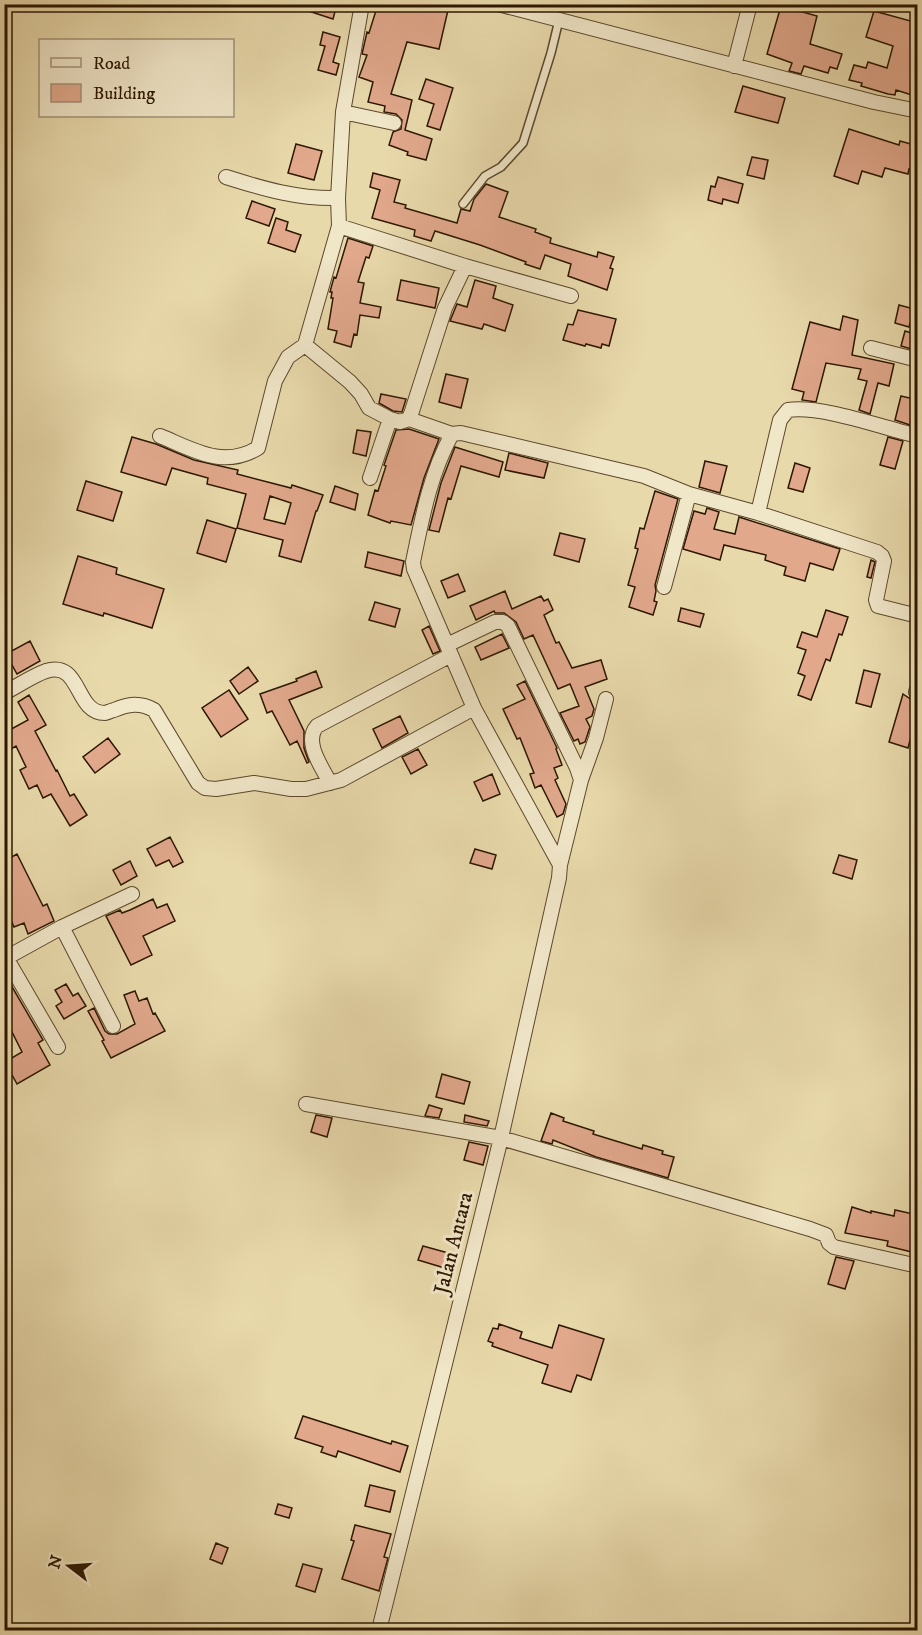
<svg xmlns="http://www.w3.org/2000/svg" width="922" height="1635" viewBox="0 0 922 1635" font-family="'IM FELL DW Pica',serif">
<rect width="100%" height="100%" fill="#e8d9ab"/>
<filter id="stains"><feTurbulence type="fractalNoise" baseFrequency=".00333" numOctaves="4"/><feColorMatrix values="0 0 0 0 .2 0 0 0 0 .09 0 0 0 0 .02 0 0 0 .5 -.17"/></filter>
<radialGradient id="worn" r=".72"><stop offset=".6" stop-color="#630" stop-opacity="0"/><stop offset="1" stop-color="#630" stop-opacity=".3"/></radialGradient>
<path fill="#e1a88c" stroke="#2d1700" stroke-width="1.5" fill-rule="evenodd" d="M 296,4 L 337,4 L 333,19 L 296,7 Z
M 378,4 L 426,4 L 448,10 L 439,49 L 407,42 L 391,94 L 412,100 L 405,130 L 432,139 L 426,160 L 407,155 L 408,152 L 389,145 L 393,132 L 401,129 L 402,120 L 396,114 L 384,112 L 385,106 L 368,102 L 373,82 L 359,77 L 367,55 L 362,54 L 367,32 L 369,33 Z
M 781,6 L 817,16 L 810,44 L 842,54 L 837,69 L 830,67 L 828,73 L 804,66 L 801,74 L 789,71 L 792,63 L 767,54 Z
M 874,11 L 918,23 L 918,77 L 912,95 L 896,90 L 895,95 L 888,94 L 861,86 L 862,83 L 849,80 L 854,65 L 866,68 L 868,62 L 887,68 L 893,46 L 866,37 Z
M 323,32 L 340,37 L 333,62 L 339,64 L 336,75 L 318,70 L 325,46 L 320,45 Z
M 426,79 L 453,88 L 440,130 L 427,126 L 434,104 L 419,99 Z
M 743,86 L 785,98 L 778,123 L 735,112 Z
M 849,129 L 899,145 L 900,141 L 918,146 L 918,171 L 909,169 L 908,174 L 885,168 L 882,177 L 862,171 L 858,184 L 834,176 Z
M 296,144 L 322,151 L 314,180 L 288,173 Z
M 752,157 L 768,160 L 764,179 L 747,175 Z
M 373,173 L 400,180 L 394,202 L 406,205 L 405,208 L 457,223 L 461,209 L 470,211 L 474,199 L 486,184 L 508,192 L 499,217 L 536,229 L 535,232 L 551,238 L 550,243 L 597,257 L 598,252 L 614,257 L 610,268 L 613,269 L 607,290 L 568,276 L 571,264 L 545,255 L 540,269 L 525,264 L 526,262 L 480,245 L 435,231 L 431,241 L 414,236 L 415,230 L 372,218 L 380,190 L 370,187 Z
M 718,177 L 743,184 L 738,203 L 723,199 L 722,204 L 708,200 L 711,186 L 715,187 Z
M 252,201 L 275,209 L 269,226 L 246,218 Z
M 276,218 L 288,222 L 286,230 L 301,235 L 295,252 L 268,243 Z
M 348,238 L 373,246 L 369,258 L 366,257 L 358,282 L 364,283 L 360,303 L 381,307 L 379,318 L 360,315 L 357,335 L 354,334 L 351,347 L 334,342 L 337,331 L 328,329 L 333,298 L 331,298 L 332,292 L 330,292 L 334,277 L 336,278 Z
M 401,280 L 439,288 L 435,308 L 397,300 Z
M 475,280 L 496,286 L 493,298 L 513,305 L 505,331 L 484,324 L 482,329 L 450,321 L 457,304 L 467,307 Z
M 899,305 L 914,309 L 909,327 L 895,323 Z
M 578,310 L 616,319 L 609,346 L 602,344 L 601,348 L 586,344 L 585,346 L 563,340 L 568,324 L 573,325 Z
M 843,316 L 858,320 L 852,355 L 894,364 L 889,386 L 878,383 L 870,414 L 859,410 L 867,381 L 858,379 L 861,369 L 826,363 L 816,402 L 802,400 L 804,392 L 792,389 L 810,322 L 840,330 Z
M 905,331 L 918,335 L 918,351 L 901,346 Z
M 446,374 L 468,379 L 461,408 L 439,402 Z
M 381,394 L 406,399 L 402,412 L 393,411 L 379,403 Z
M 901,396 L 918,400 L 918,415 L 913,414 L 910,425 L 895,420 Z
M 409,429 L 439,439 L 424,478 L 411,525 L 391,521 L 390,523 L 368,515 L 375,490 L 378,491 L 386,466 L 384,465 L 396,430 Z
M 357,430 L 371,432 L 366,456 L 353,453 Z
M 132,437 L 156,444 L 194,460 L 238,470 L 237,474 L 291,488 L 292,485 L 323,495 L 317,511 L 316,511 L 301,562 L 279,556 L 283,540 L 237,528 L 246,494 L 207,484 L 208,478 L 172,468 L 166,485 L 121,472 ZM 270,496 L 291,503 L 285,524 L 264,519 Z
M 888,437 L 903,441 L 895,469 L 880,465 Z
M 455,447 L 503,462 L 499,477 L 461,466 L 451,499 L 448,498 L 439,532 L 429,530 L 441,483 Z
M 509,453 L 548,463 L 544,478 L 505,470 Z
M 705,461 L 727,466 L 720,493 L 699,487 Z
M 795,463 L 810,468 L 803,492 L 788,488 Z
M 86,481 L 122,492 L 113,521 L 77,510 Z
M 335,486 L 358,494 L 355,510 L 330,502 Z
M 655,491 L 678,499 L 655,585 L 656,591 L 654,601 L 657,602 L 653,615 L 629,607 L 635,587 L 628,585 L 638,549 L 635,548 L 640,528 L 644,529 Z
M 707,508 L 719,512 L 714,529 L 735,534 L 739,517 L 840,549 L 833,570 L 810,563 L 805,581 L 784,575 L 786,567 L 765,560 L 766,555 L 724,545 L 720,560 L 683,549 L 694,511 L 705,514 Z
M 207,520 L 236,529 L 226,562 L 197,553 Z
M 560,533 L 585,539 L 579,562 L 554,555 Z
M 368,552 L 404,561 L 401,576 L 365,567 Z
M 78,556 L 117,568 L 116,574 L 164,589 L 152,628 L 104,613 L 103,616 L 63,604 Z
M 871,560 L 875,562 L 871,578 L 867,577 Z
M 458,574 L 465,591 L 448,598 L 441,581 Z
M 505,591 L 512,609 L 541,596 L 544,601 L 548,599 L 553,610 L 544,615 L 556,643 L 559,642 L 572,668 L 601,660 L 607,679 L 585,687 L 594,709 L 592,716 L 586,719 L 590,727 L 585,742 L 580,744 L 578,739 L 574,741 L 560,713 L 579,706 L 570,684 L 558,689 L 533,635 L 524,639 L 516,622 L 504,613 L 495,613 L 494,611 L 476,620 L 470,606 Z
M 375,602 L 400,609 L 395,627 L 369,620 Z
M 681,608 L 704,614 L 700,627 L 678,621 Z
M 826,610 L 848,617 L 842,635 L 839,634 L 830,661 L 826,659 L 811,700 L 798,695 L 805,676 L 798,673 L 806,650 L 797,647 L 802,632 L 817,637 Z
M 429,626 L 440,651 L 433,654 L 422,630 Z
M 502,634 L 509,648 L 481,660 L 475,647 Z
M 30,641 L 40,661 L 17,674 L 6,654 Z
M 248,667 L 258,681 L 239,694 L 230,681 Z
M 864,670 L 880,674 L 871,707 L 856,703 Z
M 316,671 L 322,687 L 289,700 L 304,731 L 304,748 L 309,762 L 307,763 L 297,741 L 290,745 L 272,711 L 267,713 L 260,694 L 297,681 L 296,679 Z
M 525,681 L 557,748 L 556,749 L 562,765 L 554,768 L 558,778 L 555,780 L 566,804 L 563,814 L 557,817 L 541,785 L 535,788 L 530,774 L 534,773 L 520,738 L 517,739 L 503,709 L 525,699 L 517,685 Z
M 229,690 L 248,719 L 221,737 L 202,708 Z
M 903,694 L 912,700 L 918,701 L 918,710 L 908,748 L 889,742 Z
M 29,695 L 46,725 L 35,731 L 56,771 L 57,770 L 70,796 L 74,794 L 87,815 L 70,826 L 51,794 L 43,798 L 37,785 L 29,789 L 20,770 L 26,767 L 16,746 L 4,753 L 4,733 L 28,720 L 18,702 Z
M 400,716 L 408,733 L 382,748 L 373,729 Z
M 108,738 L 120,754 L 95,773 L 83,757 Z
M 418,749 L 427,765 L 411,774 L 402,757 Z
M 492,774 L 500,794 L 483,801 L 474,782 Z
M 170,837 L 183,862 L 173,867 L 169,860 L 156,866 L 147,849 Z
M 475,849 L 496,855 L 492,869 L 470,863 Z
M 17,854 L 43,906 L 47,904 L 54,921 L 28,934 L 24,923 L 14,927 L 4,904 L 4,861 Z
M 839,855 L 857,860 L 852,879 L 833,873 Z
M 130,861 L 137,876 L 121,885 L 113,870 Z
M 153,899 L 157,908 L 167,904 L 175,921 L 143,936 L 152,955 L 131,965 L 106,916 L 120,910 L 122,913 L 130,910 Z
M 4,973 L 43,1040 L 38,1043 L 50,1065 L 17,1084 L 5,1062 L 22,1052 L 4,1016 Z
M 66,984 L 73,996 L 78,993 L 86,1006 L 64,1019 L 56,1006 L 62,1002 L 55,990 Z
M 135,991 L 139,1001 L 147,998 L 153,1014 L 155,1013 L 165,1031 L 111,1058 L 102,1041 L 104,1040 L 88,1011 L 94,1008 L 105,1031 L 109,1034 L 117,1034 L 135,1024 L 124,995 Z
M 442,1074 L 470,1082 L 464,1104 L 436,1097 Z
M 429,1105 L 442,1109 L 439,1118 L 425,1116 Z
M 551,1113 L 564,1118 L 563,1121 L 594,1131 L 593,1134 L 642,1149 L 643,1145 L 663,1151 L 662,1154 L 674,1157 L 668,1178 L 596,1157 L 553,1140 L 552,1144 L 541,1141 Z
M 316,1115 L 332,1118 L 327,1137 L 311,1132 Z
M 465,1115 L 489,1121 L 487,1126 L 464,1122 Z
M 469,1142 L 488,1146 L 483,1165 L 464,1160 Z
M 852,1207 L 871,1213 L 871,1211 L 894,1216 L 895,1210 L 918,1215 L 918,1231 L 912,1252 L 887,1246 L 888,1241 L 845,1233 Z
M 423,1246 L 452,1254 L 448,1269 L 418,1260 Z
M 836,1257 L 854,1261 L 845,1289 L 828,1284 Z
M 499,1324 L 522,1332 L 520,1338 L 552,1348 L 559,1325 L 604,1339 L 591,1380 L 577,1375 L 571,1392 L 542,1383 L 548,1365 L 492,1346 L 493,1343 L 488,1341 L 493,1328 L 498,1329 Z
M 303,1416 L 391,1444 L 392,1441 L 408,1446 L 400,1472 L 338,1451 L 336,1457 L 321,1452 L 323,1447 L 295,1438 Z
M 370,1485 L 395,1491 L 390,1512 L 365,1506 Z
M 278,1504 L 292,1508 L 289,1518 L 275,1514 Z
M 355,1525 L 391,1534 L 384,1557 L 388,1558 L 379,1591 L 342,1579 L 354,1541 L 351,1540 Z
M 216,1543 L 228,1548 L 222,1564 L 210,1559 Z
M 303,1564 L 322,1569 L 315,1592 L 296,1586 Z"/>
<g fill="none" stroke-linecap="round" stroke-linejoin="round">
<defs>
<path id="lane" d="M 463,204 L 485,176 L 501,167 L 523,143 L 551,53 L 559,20"/>
<path id="street" d="M 498,4 L 874,102 L 918,111
M 734,66 L 750,4
M 343,112 L 394,123
M 226,177 C 264,189 298,199 338,198
M 339,226 L 465,266
M 305,345 L 350,382 L 361,394 L 369,408 L 390,419 L 400,422 L 409,419 L 412,411 L 445,308 L 465,266 L 571,296
M 871,348 L 918,360
M 409,419 L 452,434
M 160,436 C 194,450 223,469 258,448 L 275,381 L 288,357 L 305,345 L 339,226 L 338,198 L 343,112 L 362,4
M 370,478 L 390,419
M 758,513 L 780,420 L 788,410 C 822,405 883,428 918,436
M 664,587 L 689,494
M 447,645 L 495,622 L 503,622 L 508,626 L 577,768 L 581,780
M 916,692 L 918,687
M 4,693 C 18,686 32,676 46,671 C 82,660 74,713 105,713 C 106,713 113,710 114,710 C 128,704 140,702 154,710 L 198,783 L 205,788 L 216,789 L 254,783 L 291,789 L 306,789 L 341,780 L 474,708 L 414,569 L 413,562 C 422,518 430,474 452,434 L 461,433 L 644,476 L 689,494 L 758,513 L 877,552 L 882,556 L 884,561 L 876,600 L 878,606 L 918,616
M 474,708 L 560,865
M 330,783 C 322,767 303,742 317,726 L 451,655
M 62,927 L 113,1026
M 4,954 L 58,1047
M 4,959 L 62,927 L 132,894
M 306,1104 L 501,1138 L 810,1229 L 826,1235 L 829,1243 L 834,1247 L 918,1266
M 379,1630 L 501,1138 L 559,878 L 560,865 L 581,780 L 596,738 L 606,699"/>
</defs>
<use href="#lane" stroke="#5c482b" stroke-width="10"/>
<use href="#street" stroke="#5c482b" stroke-width="16"/>
<use href="#lane" stroke="#f0e6c8" stroke-width="7"/>
<use href="#street" stroke="#f0e6c8" stroke-width="14"/>
</g>
<g text-anchor="middle" stroke-width="6" stroke-linejoin="round" paint-order="stroke">
<g font-size="21" fill="#2d1700" stroke="#f0e6c8">
<text transform="translate(453 1243) rotate(-76)" y="7">Jalan Antara</text>
</g>
</g>
<rect width="922" height="1635" fill="none" stroke="#e8d9ab" stroke-width="24"/>
<rect x="6" y="6" width="910" height="1623" fill="none" stroke="#2d1700" stroke-width="3"/>
<rect x="12" y="12" width="898" height="1611" fill="none" stroke="#2d1700" stroke-width="1.5"/>
<rect x="39" y="39" width="195" height="78" fill="#f0e6c8" stroke="#a29378" stroke-width="1.5"/>
<rect x="51" y="58" width="30" height="9" fill="#f0e6c8" stroke="#a29378" stroke-width="1.5"/>
<text x="93" y="69" font-size="18" fill="#2d1700">Road</text>
<rect x="51" y="84" width="30" height="18" fill="#e1a88c" stroke="#a29378" stroke-width="1.5"/>
<text x="93" y="99" font-size="18" fill="#2d1700">Building</text>
<g transform="translate(69 1566) rotate(287)" stroke="#f0e6c8" stroke-width="4.5" paint-order="stroke">
<path d="M0-4.5L10 22L0 15L-10 22Z" fill="#2d1700"/>
<text y="-9" font-size="16" font-weight="bold" text-anchor="middle" fill="#2d1700">N</text>
</g>
<rect width="100%" height="100%" filter="url(#stains)"/>
<rect width="100%" height="100%" fill="url(#worn)"/>
</svg>
